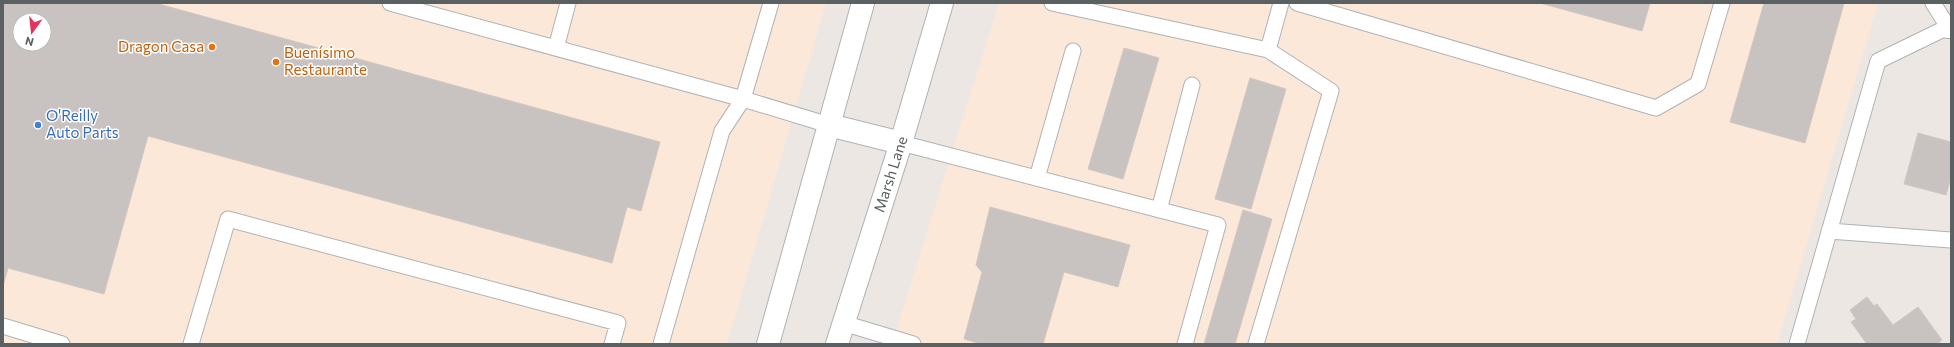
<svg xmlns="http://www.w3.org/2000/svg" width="1954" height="347" viewBox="0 0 1954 347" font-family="Commissioner,sans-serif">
<rect width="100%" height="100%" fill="#ede7e3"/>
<path fill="#fce8d9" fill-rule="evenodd" d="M 3,3 L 826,3 L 727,344 L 3,344 ZM 20,20 L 44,20 L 44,44 L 20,44 Z
M 999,3 L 1878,3 L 1777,344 L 892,344 Z"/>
<path fill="#c8c2c0" stroke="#d1c7c1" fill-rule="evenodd" d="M 3,3 L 155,3 L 660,142 L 641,211 L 627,207 L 612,263 L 148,136 L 104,294 L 8,268 L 3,286 ZM 20,20 L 44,20 L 44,44 L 20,44 Z
M 1540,3 L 1650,3 L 1642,31 Z
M 1764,3 L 1844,3 L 1805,143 L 1730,122 Z
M 1124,48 L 1159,58 L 1123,179 L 1088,169 Z
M 1250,78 L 1286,89 L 1251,209 L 1215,199 Z
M 1918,133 L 1951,142 L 1951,177 L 1946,195 L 1904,184 Z
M 990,207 L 1130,245 L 1118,287 L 1064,272 L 1043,344 L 981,344 L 964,339 L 982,272 L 976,265 Z
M 1243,210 L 1272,219 L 1235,344 L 1204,344 Z
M 1867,297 L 1874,306 L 1877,304 L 1893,325 L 1918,307 L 1942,340 L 1937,344 L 1867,344 L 1851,322 L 1856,319 L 1850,310 Z"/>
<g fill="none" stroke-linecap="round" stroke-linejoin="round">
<defs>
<path id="lane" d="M 390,3 L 743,99 L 829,125
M 1052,3 L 1268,50 L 1281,3
M 1297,3 L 1656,108 L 1698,84 L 1722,3
M 556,48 L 568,3
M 901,143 L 1218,225 L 1185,344
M 1037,178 L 1073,51
M 1159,210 L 1192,85
M 1829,231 L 1951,240
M 843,323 L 913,344
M 3,326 L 62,344
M 191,344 L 228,219 L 618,323 L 612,344
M 661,344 L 722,131 L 743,99 L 771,3
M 1256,344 L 1331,91 L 1268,50
M 1797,344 L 1878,61 L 1948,27 L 1933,3"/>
<path id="street" d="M 1948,27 L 1951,27"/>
<g id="secondary">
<path d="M 829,125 L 901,143"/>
<path d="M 768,344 L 863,3"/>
<path id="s1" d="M 837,344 L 901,143 L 942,3"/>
</g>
</defs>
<use href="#lane" stroke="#aeb3b5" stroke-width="17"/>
<use href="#street" stroke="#aeb3b5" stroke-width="24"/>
<use href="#secondary" stroke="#adb3b6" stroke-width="24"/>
<use href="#lane" stroke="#fff" stroke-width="15"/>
<use href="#street" stroke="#fff" stroke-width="22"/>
<use href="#secondary" stroke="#fff" stroke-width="22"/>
</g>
<g fill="#e8710a" stroke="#fff" stroke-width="1.5">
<circle cx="212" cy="47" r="4"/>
<circle cx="276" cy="62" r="4"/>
</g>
<circle fill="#3f7fe0" stroke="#fff" stroke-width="1.5" cx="38" cy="125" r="4"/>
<g text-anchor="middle" stroke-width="3" stroke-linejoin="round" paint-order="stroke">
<g font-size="15" fill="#c56008" stroke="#fff" text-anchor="end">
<text x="204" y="52">Dragon Casa</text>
<text x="284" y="58" text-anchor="start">Buenísimo<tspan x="284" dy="17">Restaurante</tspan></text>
</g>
<g font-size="15" fill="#366cbe" stroke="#fff" text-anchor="start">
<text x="46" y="121">O'Reilly<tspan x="46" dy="17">Auto Parts</tspan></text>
</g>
<g font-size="15" fill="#5b6163" stroke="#fff">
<text dy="5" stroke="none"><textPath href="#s1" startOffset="178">Marsh Lane</textPath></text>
</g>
</g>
<rect width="1954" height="347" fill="none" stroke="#5b6163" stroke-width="8"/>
<g transform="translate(32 32) rotate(195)"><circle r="19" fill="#ffffff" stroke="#bdc0c1"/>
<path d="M0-3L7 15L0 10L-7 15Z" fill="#e13560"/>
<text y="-6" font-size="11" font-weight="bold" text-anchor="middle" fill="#5b6163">N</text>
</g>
</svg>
